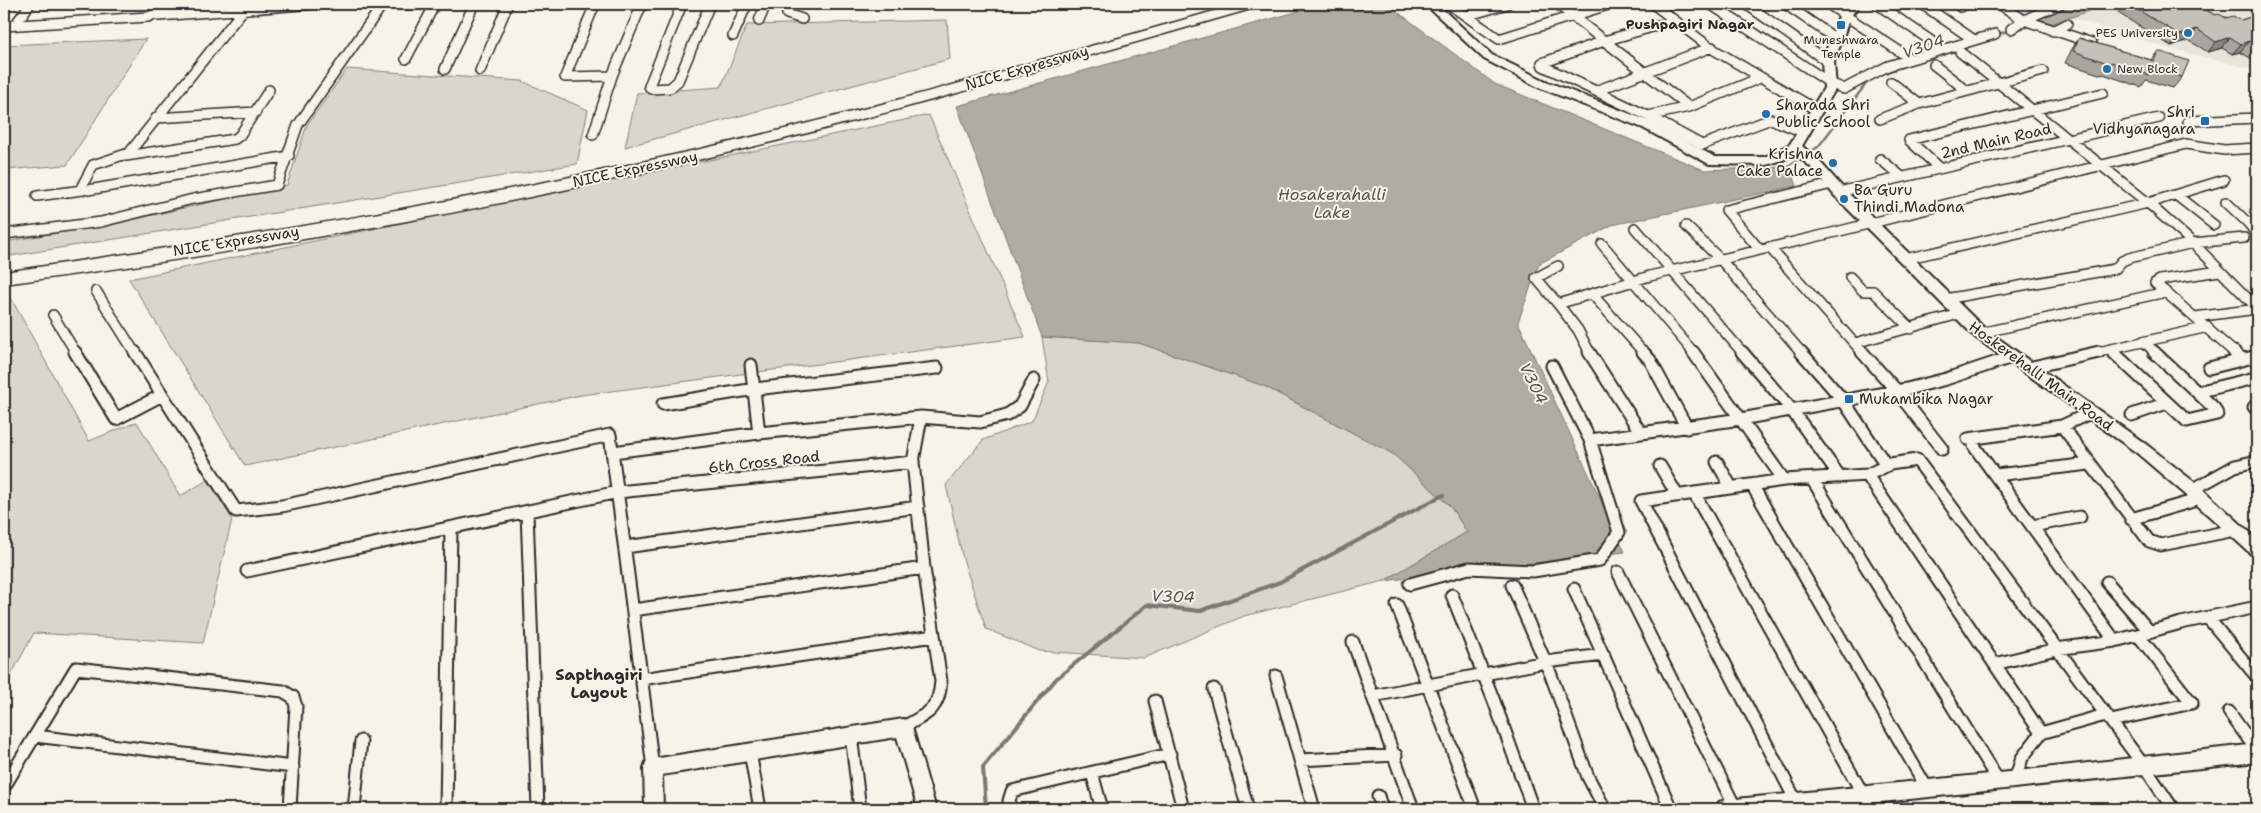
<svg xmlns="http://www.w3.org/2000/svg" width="2261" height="813" viewBox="0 0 2261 813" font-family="'Shantell Sans',sans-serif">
<rect width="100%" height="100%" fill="#f7f3e8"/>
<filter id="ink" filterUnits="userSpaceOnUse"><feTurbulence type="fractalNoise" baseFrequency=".02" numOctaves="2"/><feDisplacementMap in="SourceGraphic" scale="10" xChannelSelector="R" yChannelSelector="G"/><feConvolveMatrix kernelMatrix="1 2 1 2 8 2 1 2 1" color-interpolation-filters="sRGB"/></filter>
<g filter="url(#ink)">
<path fill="#e8e4da" d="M 2110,4 L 2257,4 L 2257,70 L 2167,48 L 2071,18 Z"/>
<path fill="#dad6cc" stroke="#82807c" d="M 947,20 L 950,59 L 625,147 L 637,93 L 721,87 L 747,25 Z
M 146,39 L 67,165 L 4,170 L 4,45 Z
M 347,69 L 522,81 L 588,110 L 577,164 L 4,257 L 4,242 L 131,220 L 287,185 L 307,125 Z
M 929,115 L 1025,337 L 581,395 L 245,466 L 129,279 Z
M 11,298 L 89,441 L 137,422 L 180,496 L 208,480 L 232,519 L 203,643 L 34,633 L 4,688 L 4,299 Z
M 1042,337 L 1139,343 L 1264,386 L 1393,454 L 1450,506 L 1467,532 L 1384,581 L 1244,616 L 1144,658 L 1040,651 L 986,629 L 963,559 L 946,485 L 983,440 L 1032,421 L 1049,382 Z"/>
<path fill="#afaca4" stroke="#7a7874" d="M 1325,4 L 1387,4 L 1495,84 L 1704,170 L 1790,167 L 1797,186 L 1612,225 L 1539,264 L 1518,322 L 1625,552 L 1384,581 L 1467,532 L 1450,506 L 1393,454 L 1264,386 L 1139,343 L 1042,337 L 957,106 Z
M 2064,4 L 2110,4 L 2045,26 L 2029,19 Z"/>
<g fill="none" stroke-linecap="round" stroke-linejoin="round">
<path stroke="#7a7874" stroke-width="2.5" d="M 1997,34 L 2035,25
M 1884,73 L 1909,64
M 1783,169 L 1818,147 L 1869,80"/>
<path stroke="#7a7874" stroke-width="4" d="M 986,809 L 983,767 L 1056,679 L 1147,605 L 1200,611 L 1280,582 L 1443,495"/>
<defs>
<path id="street-far1" d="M 248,4 L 129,153 L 93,165 L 81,188 L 88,190 L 289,156
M 595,4 L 565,77 L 612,76
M 682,4 L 649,86 L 651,89 L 670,88 L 678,81 L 710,4
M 787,4 L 787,14 L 802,19
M 1449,4 L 1466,16
M 1507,4 L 1466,16 L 1499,39 L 1611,4
M 1557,4 L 1689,107
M 1653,4 L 1711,48 L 1817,110
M 1710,4 L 1830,83 L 1844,89 L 1888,66 L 1995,34
M 1746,4 L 1828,62
M 1785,4 L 1836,39
M 1828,4 L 1911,59
M 1877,4 L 1943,49
M 1922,4 L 1974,40
M 1999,4 L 2024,20 L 2092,43
M 382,5 L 425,4
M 1960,7 L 1968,4
M 159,16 L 314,4
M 759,21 L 766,4
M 1673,21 L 1604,41 L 1542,63 L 1543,66 L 1648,116 L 1689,107 L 1760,78
M 15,25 L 30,4
M 4,26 L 148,17 L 177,4
M 2011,29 L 2024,20 L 2060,4
M 2053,31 L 2067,24
M 733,36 L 747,4
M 1960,52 L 2148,203 L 2193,243 L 2257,308
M 406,59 L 435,4
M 1934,65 L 1966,90
M 445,69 L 474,4
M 480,71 L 508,4
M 1891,82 L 1919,104
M 1598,90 L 1712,47
M 1648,116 L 1702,145 L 1771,119 L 1803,132
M 156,118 L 256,112
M 1880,119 L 1919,104 L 2043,71
M 2188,121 L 2257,118
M 593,135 L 612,76 L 642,4
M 126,156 L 235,139 L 240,135 L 269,90
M 1880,159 L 1902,177
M 1939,168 L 1909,140 L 2103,93
M 1839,192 L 2159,118
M 2176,195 L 2214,225
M 37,196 L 83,190
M 2226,202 L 2248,223
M 2257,220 L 2248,223 L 2257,234
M 1686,226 L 1720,259 L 1802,353
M 1635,228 L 1743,353
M 4,234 L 101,222 L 193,199 L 277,185 L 298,125 L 383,4
M 1602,244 L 1694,353
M 1769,247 L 1863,353
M 1760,250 L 1726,210 L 1832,184
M 1905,259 L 2148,203 L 2224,180
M 1558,266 L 1536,278 L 1558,304
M 2219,271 L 2160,280 L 2155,283 L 2235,353
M 1850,277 L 1863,291 L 1873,291 L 1911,329
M 96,291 L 135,353
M 1592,294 L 1644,353
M 1945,299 L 2115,269 L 2122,261 L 2129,258 L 2193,243 L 2244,238
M 53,315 L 76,353
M 2195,317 L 2257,309
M 1980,333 L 2166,292
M 2143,341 L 2156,353
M 1855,343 L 1959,314
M 2110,349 L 2114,353
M 1590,353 L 1578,330 L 1558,304 L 1650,276 L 1836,232 L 2186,144 L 2224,150 L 2257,148
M 2094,353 L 2208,327"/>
<path id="street" d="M 75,352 L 116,419 L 162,395
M 135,352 L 236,511 L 282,506 L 610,435 L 653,768
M 1589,352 L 1641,433 L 1741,419 L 1907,389 L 1946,379 L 2012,357
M 1643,352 L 1650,360 L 1687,428
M 1693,352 L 1784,480
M 1742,352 L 1791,409 L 1840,477
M 1801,352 L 1843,400 L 1886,465
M 1862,352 L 1896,390 L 1942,449
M 2113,352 L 2187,421 L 2217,414 L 2214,408 L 2154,352
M 2234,352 L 2242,359
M 751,365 L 759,433
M 1552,366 L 1590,440
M 2028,368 L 2099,352
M 2209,368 L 2257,356
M 2197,392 L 2255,378
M 663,404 L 755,389 L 937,368
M 2254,407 L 2257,406
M 2132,415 L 2167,403
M 2062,426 L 2149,541 L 2161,545 L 2235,530
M 1968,439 L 2062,426 L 2090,413
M 1974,446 L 2115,641
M 613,452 L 759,433 L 921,417 L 980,422 L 1007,415 L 1020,406 L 1034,380
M 1717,462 L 1731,487
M 1660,466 L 1677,495
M 1867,475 L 2041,733
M 1996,475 L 2089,464
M 1812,479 L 1999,782
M 1752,485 L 1928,790
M 1694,493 L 1864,796
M 527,512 L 538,809
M 2131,519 L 2190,502 L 2195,498 L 2192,490 L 2235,466 L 2257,461
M 2032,526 L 2080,517
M 625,547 L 918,507
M 247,571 L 618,492 L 913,462
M 1618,572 L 1736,809
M 2107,582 L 2150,632
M 1410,584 L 1469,568 L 1533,571 L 1600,560 L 1619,532 L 1590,440 L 1641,433
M 1512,585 L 1551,675 L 1588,777 L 1605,809
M 1574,589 L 1671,809
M 1452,595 L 1494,701 L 1533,809
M 1397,605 L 1475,809
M 633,610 L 924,568
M 2208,618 L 2257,677
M 1353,642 L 1413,809
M 1995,664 L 2056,649 L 2115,641 L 2181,623 L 2257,607
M 1276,676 L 1314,809
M 641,679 L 934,636
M 1214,689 L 1248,809
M 1373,696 L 1545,662 L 1604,655
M 1155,701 L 1183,809
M 2229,712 L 2257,751
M 2111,721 L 2192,703 L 2138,635
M 903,727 C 927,714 939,711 941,681 L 924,568 L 913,462 L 921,417
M 851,735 L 860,809
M 35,736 L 293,767
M 750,752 L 760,809
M 1300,760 L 1396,755
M 1092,773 L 1102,809
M 2015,780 L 2022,758 L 2041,733 L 2105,715
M 4,787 L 76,668 L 283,691 L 293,697 L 296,706 L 290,809
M 1378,796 L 1382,809
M 1797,803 L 1641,501 L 1784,480 L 1867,475 L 1890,464 L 1917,460 L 2144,766 L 2173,809
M 354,809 L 361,741
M 446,809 L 451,529
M 1011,809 L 1009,801 L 1012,791 L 1170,754"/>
<path id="secondary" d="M 1425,4 L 1437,4 L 1492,55 L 1548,82 L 1651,122 L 1715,157 L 1765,157 L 1790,144 L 1824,88 L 1822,62 L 1839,16 L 1849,4 L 1860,4 L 1850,17 L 1834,62 L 1836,88 L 1802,146 L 1821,163 L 1844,189 L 1985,329 L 2147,445 L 2198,485 L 2257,539 L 2257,556 L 2251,554 L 2186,495 L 2137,453 L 1975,337 L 1834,195 L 1813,169 L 1794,153 L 1783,160 L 1766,165 L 1709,164 L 1643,128 L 1540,88 L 1484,59 Z
M 903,719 L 909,721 L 912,727 L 936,809 L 918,809 L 897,737 L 662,775 L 663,809 L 645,809 L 644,768 L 646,762 L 653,759 Z
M 2257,744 L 2257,762 L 1816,809 L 1717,809 L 1719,802 L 1726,800 L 1999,773 Z"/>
<path id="highway" d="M 1239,4 L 1260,4 L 1258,7 C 1076,59 894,114 710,157 C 478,213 239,253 4,284 L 4,272 C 239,238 473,201 705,148 C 885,107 1061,54 1239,4 Z"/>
</defs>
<use href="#street-far1" stroke="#2b2b2b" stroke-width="12"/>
<use href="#street" stroke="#2b2b2b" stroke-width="15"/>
<use href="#secondary" stroke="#2b2b2b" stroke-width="4"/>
<use href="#highway" stroke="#2b2b2b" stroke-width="3"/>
<use href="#street-far1" stroke="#f7f3e8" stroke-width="9"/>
<use href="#street" stroke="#f7f3e8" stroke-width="11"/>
<use href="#secondary" fill="#f7f3e8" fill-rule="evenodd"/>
<use href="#highway" fill="#f7f3e8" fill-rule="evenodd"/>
</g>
<path fill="#a9a69f" stroke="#2b2b2b" d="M 2124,4 L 2195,4 L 2215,15 L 2241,20 L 2257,15 L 2257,62 L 2240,52 L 2232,54 L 2222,48 L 2208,52 L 2188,40 L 2171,46 L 2118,13 Z
M 2079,38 L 2151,60 L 2158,51 L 2182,77 L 2173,88 L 2146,80 L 2141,87 L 2103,74 L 2102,75 L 2065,63 L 2072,49 Z"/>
<path fill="#898782" stroke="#2b2b2b" d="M 2197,29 L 2188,40 L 2171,46 L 2180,35 Z
M 2230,37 L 2222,48 L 2208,52 L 2216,42 Z
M 2249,41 L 2240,52 L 2232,54 L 2241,44 Z"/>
<path fill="#c4c1b9" stroke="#2b2b2b" d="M 2128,4 L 2195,4 L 2215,15 L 2219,14 L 2226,18 L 2233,16 L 2241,20 L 2257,15 L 2257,46 L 2249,41 L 2241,44 L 2230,37 L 2216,42 L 2197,29 L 2180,35 Z
M 2079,38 L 2154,61 L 2158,51 L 2189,61 L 2182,77 L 2152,68 L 2149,75 L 2111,62 L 2110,64 L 2073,51 Z"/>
</g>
<g fill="#1f6fb2" stroke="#f7f3e8" stroke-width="2">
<rect x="1836" y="20" width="10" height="10" rx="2.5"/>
<circle cx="2188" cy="33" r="5"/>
<circle cx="2107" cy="69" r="5"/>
<circle cx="1766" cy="114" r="5"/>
<rect x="2200" y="116" width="10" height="10" rx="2.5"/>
<circle cx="1833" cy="163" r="5"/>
<circle cx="1844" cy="199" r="5"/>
<rect x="1844" y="394" width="10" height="10" rx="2.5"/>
</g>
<g text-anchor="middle" stroke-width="4" stroke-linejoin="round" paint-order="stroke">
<g font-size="12" fill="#2b2b2b" stroke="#f7f3e8" text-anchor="end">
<text x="2178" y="37">PES University</text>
<text x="1841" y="44" text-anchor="middle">Muneshwara<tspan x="1841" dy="14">Temple</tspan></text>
<text x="2117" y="73" text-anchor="start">New Block</text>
</g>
<g font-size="14" font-weight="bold" fill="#2b2b2b" stroke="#f7f3e8">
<text x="1690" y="29">Pushpagiri Nagar</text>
</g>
<g font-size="15" fill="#2b2b2b" stroke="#f7f3e8">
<text transform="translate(1027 68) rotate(-16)" y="5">NICE Expressway</text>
<text transform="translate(1996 141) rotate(-13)" y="5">2nd Main Road</text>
<text transform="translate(635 169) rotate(-12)" y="5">NICE Expressway</text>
<text transform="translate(236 241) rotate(-9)" y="5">NICE Expressway</text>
<text transform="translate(2041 376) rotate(36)" y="5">Hoskerehalli Main Road</text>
<text transform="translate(764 462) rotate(-6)" y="5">6th Cross Road</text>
</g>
<g font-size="15" fill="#2b2b2b" stroke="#f7f3e8" text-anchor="start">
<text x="1776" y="110">Sharada Shri<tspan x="1776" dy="17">Public School</tspan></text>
<text x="2195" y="117" text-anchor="end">Shri<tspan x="2195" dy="17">Vidhyanagara</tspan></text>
<text x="1823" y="159" text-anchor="end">Krishna<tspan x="1823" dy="17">Cake Palace</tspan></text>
<text x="1854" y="195">Ba Guru<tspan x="1854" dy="17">Thindi Madona</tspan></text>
<text x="1859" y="404">Mukambika Nagar</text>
</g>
<g font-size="16" font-style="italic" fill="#53524f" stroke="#f7f3e8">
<text transform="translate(1923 46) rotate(-19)" y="6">V304</text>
<text x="1332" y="200">Hosakerahalli<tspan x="1332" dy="18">Lake</tspan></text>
<text transform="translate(1534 383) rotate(64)" y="6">V304</text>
<text transform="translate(1173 596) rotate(2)" y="6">V304</text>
</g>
<g font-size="16" font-weight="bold" fill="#2b2b2b" stroke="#f7f3e8">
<text x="599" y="680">Sapthagiri<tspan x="599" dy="18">Layout</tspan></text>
</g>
</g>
<rect width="2261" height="813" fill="none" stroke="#f7f3e8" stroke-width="20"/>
<rect x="10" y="10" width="2241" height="793" fill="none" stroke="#2b2b2b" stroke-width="2" filter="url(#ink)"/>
</svg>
